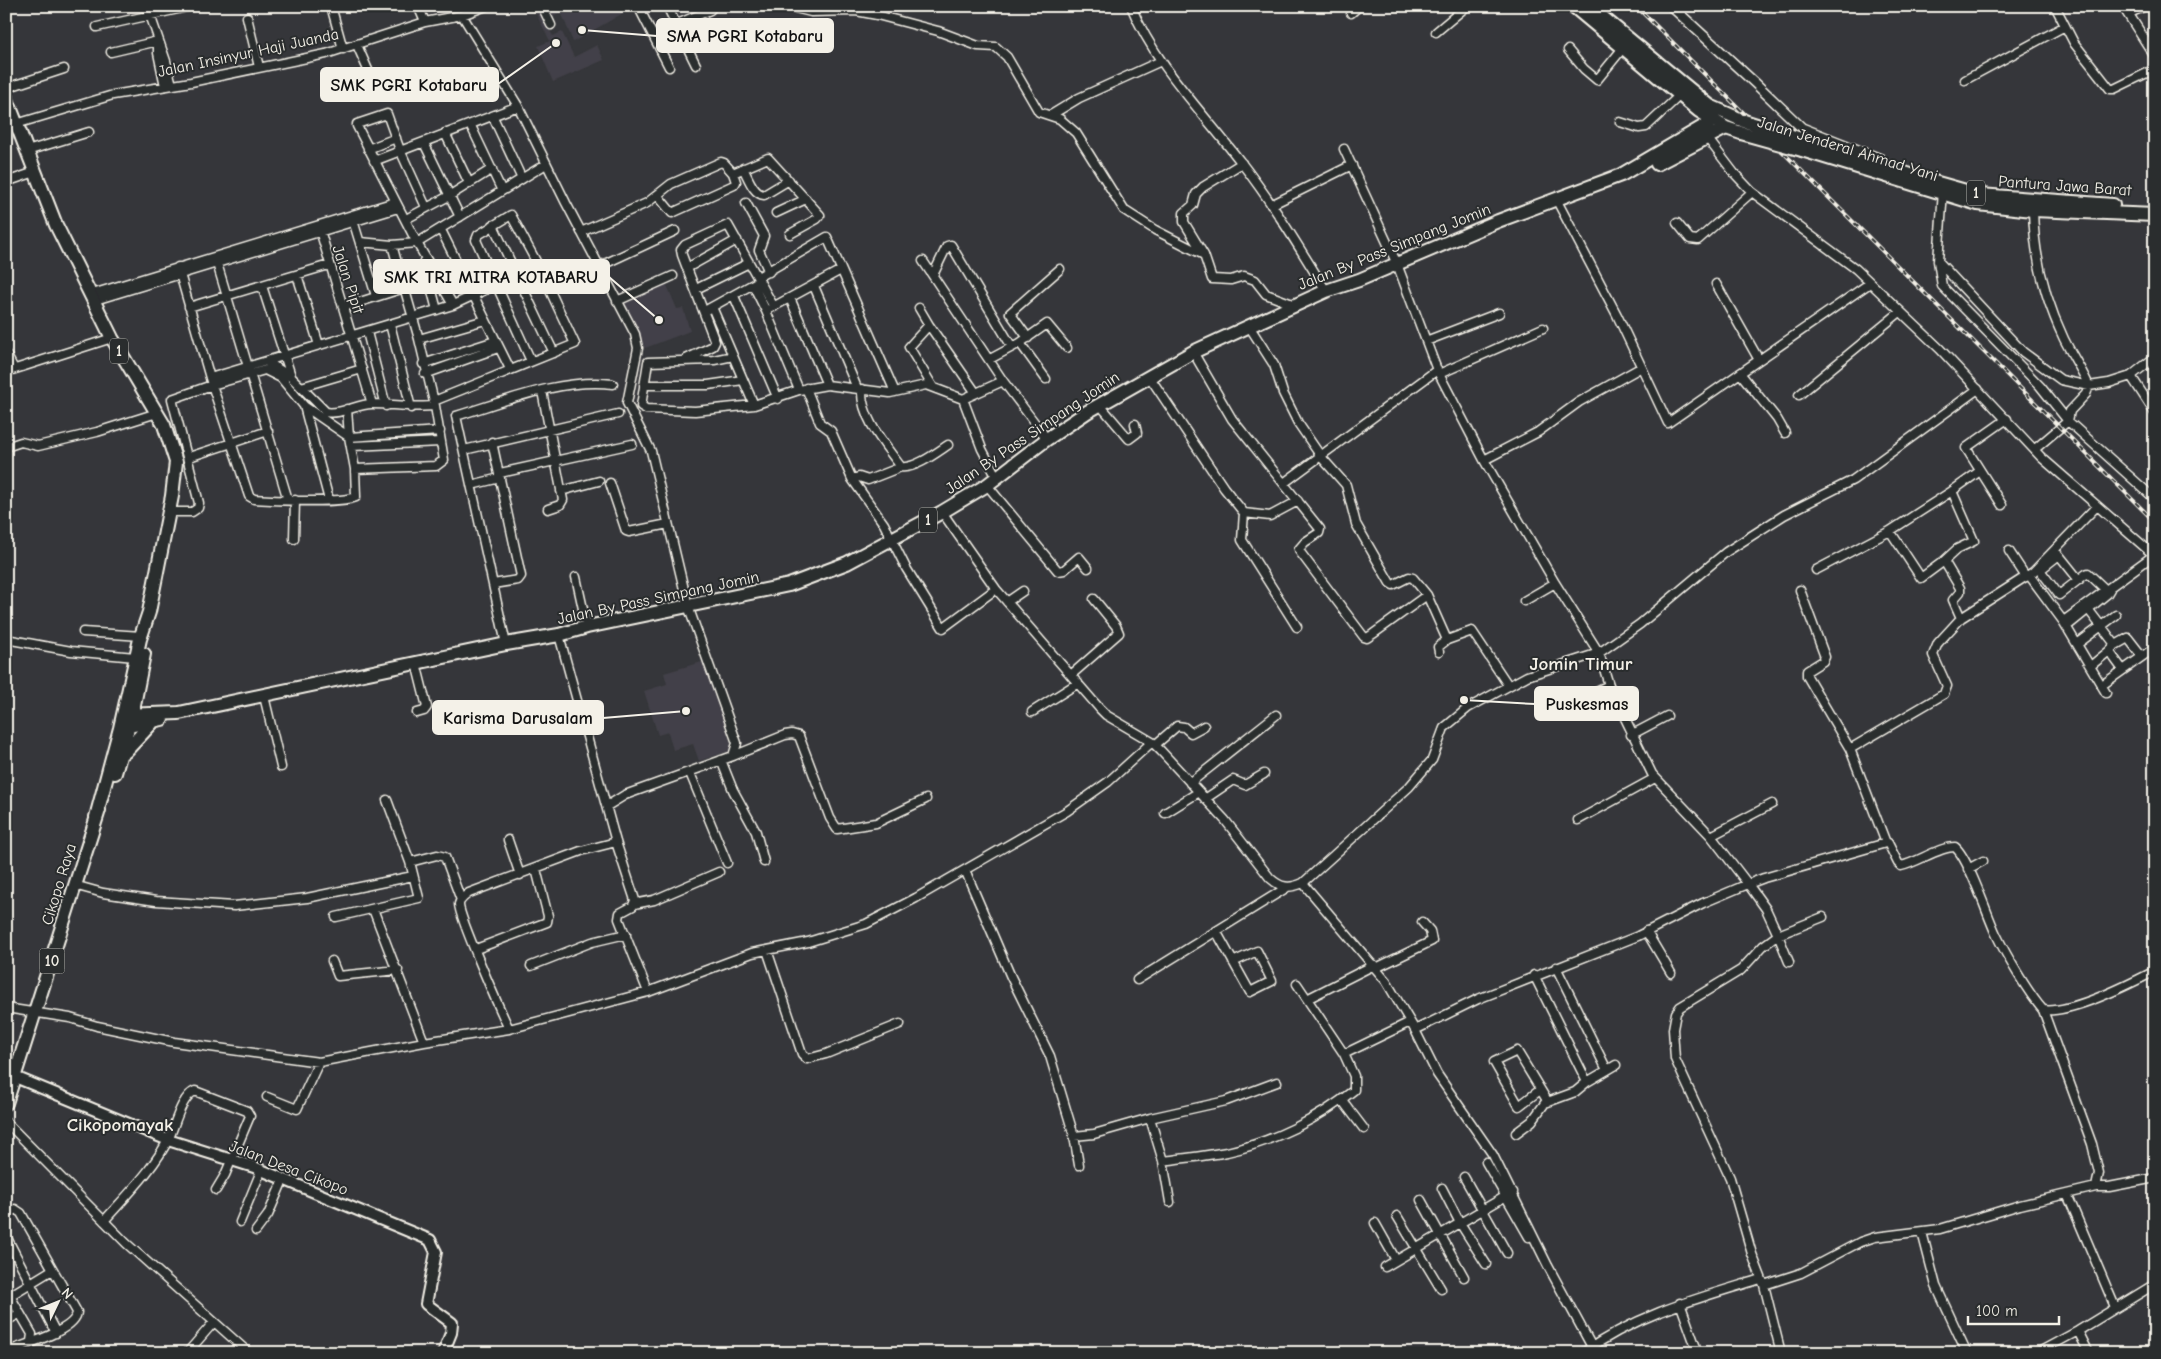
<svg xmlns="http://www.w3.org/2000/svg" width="2161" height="1359" viewBox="0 0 2161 1359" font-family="'Comic Neue',sans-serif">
<rect width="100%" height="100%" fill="#35363a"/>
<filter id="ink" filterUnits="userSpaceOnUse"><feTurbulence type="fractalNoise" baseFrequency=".02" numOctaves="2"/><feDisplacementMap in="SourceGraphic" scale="10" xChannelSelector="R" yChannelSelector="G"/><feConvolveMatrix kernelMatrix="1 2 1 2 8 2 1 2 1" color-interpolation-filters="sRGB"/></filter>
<g filter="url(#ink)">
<path fill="#424048" d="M 532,6 L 537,6 L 553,36 L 562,32 L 574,57 L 597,45 L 604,60 L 553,82 L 538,46 L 550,41 Z
M 545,6 L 621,6 L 625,12 L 573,42 L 561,12 L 551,17 Z
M 666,283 L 677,309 L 683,308 L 690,331 L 645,348 L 622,303 Z
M 705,661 L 733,750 L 699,761 L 693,744 L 673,750 L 668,732 L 658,735 L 644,691 L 667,684 L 664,673 Z"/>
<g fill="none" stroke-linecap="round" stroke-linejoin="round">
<defs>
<path id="minor" d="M 147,6 L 166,61 L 172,85
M 331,6 L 343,49
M 418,6 L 425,22
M 542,6 L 551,25
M 638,6 L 669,67
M 667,6 L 696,65
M 787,6 L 811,12 L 856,11 L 877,15 L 938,31 L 978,46 L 996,47 L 1007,57 L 1039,112 L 1060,119 L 1076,133 L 1124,210 L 1155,230 L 1204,255 L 1212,279 L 1231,280 L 1244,276 L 1255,280 L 1266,294 L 1295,305
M 1131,6 C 1155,65 1202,111 1240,161 C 1272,202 1299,247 1326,291
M 2055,6 L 2074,43 L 2110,89 L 2114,89 L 2155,69
M 1351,13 L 1359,6
M 2128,14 L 2145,6
M 462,15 L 518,106 L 566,203 L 635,334 L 638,348 L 627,403 L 651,451 L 688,606 L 737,743 L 733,756 L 625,795 L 607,806
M 247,17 L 259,67
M 675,25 L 710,10 L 713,6
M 97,27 L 192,6
M 1436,32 L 1467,6
M 158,44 L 158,53 L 165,86
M 357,45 L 376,88
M 1568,50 L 1584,69 L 1597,80 L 1623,48
M 111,52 L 158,41
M 1965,80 L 2065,26
M 6,88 L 64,69
M 1051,115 L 1079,98 L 1161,61
M 493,117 L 522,179
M 1620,122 L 1639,128 L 1646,127 L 1680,95
M 471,126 L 502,191
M 6,127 L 113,95 L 191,82 L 326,54 L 425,22 L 462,15 L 486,6
M 445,133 L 469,183
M 1705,135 L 1734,173 L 1752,192 L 1856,269 L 1940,349 L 2041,457 L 2155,556
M 424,143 L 460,217
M 368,149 L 396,138
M 1344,149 L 1397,264 L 1437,370 L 1484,460 L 1555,583 L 1599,653 L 1609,685 L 1652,774 L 1711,836 L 1748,884 L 1764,878 L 1886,843 L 1888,843 L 1898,863 L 1901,866 C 1919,862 1938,847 1955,847 C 1969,859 1987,915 1996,934 C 2006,955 2028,993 2043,1010 C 2070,1014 2130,984 2155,971
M 27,151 L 89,132
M 374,161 L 518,106
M 743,168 C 748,177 753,194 764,195 L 789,180
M 6,182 L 35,172
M 1943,191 L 1938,261 L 1942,286 L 2040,386 L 2068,421 L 2155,499
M 658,196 L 672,213 L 734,185 L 736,182 L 733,173
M 1556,199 L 1617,315 L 1668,423 L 1759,360 L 1716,284
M 746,203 L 764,236 L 759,250 L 769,272
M 1271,205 L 1352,165
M 426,207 L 400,150 L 387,114 L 357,124 L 357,126 L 417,243 L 453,305
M 2033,210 C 2034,256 2044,297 2064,339 C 2072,355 2082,370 2089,386 L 2086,394 L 2070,411 L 2068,421 L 2035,449
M 776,213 L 806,199
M 352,217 L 376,296
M 406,219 L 449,196 L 492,169
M 1677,223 L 1690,239 L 1698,240 L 1752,192
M 493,225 L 554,353
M 319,227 L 372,404
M 441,230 L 510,369
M 581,232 L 647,203 L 671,184 L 721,162 L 724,163 L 733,173 L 768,158 L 820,215 L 817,219 L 790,234
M 360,242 L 392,245 L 417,243 L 546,164
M 1204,255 L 1184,222 L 1184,213 L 1193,205 L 1196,194 L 1203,187 L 1242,163
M 216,260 L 288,500
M 424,261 L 437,310
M 923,261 L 1003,381 L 1047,439
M 1938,261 L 2023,352 L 2061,380 L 2089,386 L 2109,383 L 2131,376 L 2155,357
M 600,266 L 675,231
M 178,267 L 212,385 L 249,496 L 254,499 C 276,500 338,504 356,497 L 355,469 L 349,437 L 347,409
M 687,268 L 737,240
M 297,275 L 319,345
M 933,275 L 947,246 L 951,245 L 1012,347
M 758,277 L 827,237 L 895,392
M 753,285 L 766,311 L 799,390
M 262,286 L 291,376
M 814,286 L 857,388
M 696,289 L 749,263
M 89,295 L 395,202
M 734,296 L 778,399
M 790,298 L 827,385
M 92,301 L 398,208
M 617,301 L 673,276
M 189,307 L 329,265
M 344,307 L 404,288
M 712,307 L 754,405
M 771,308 L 841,270
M 919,308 L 929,325
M 708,309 L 755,283
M 390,324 L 411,408
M 1249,326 L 1274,365 L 1283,393 L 1298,423 L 1322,458 L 1346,485 L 1356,524 L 1390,583 L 1393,585 L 1409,577 L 1413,578 L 1427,595 L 1447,640 L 1472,631 L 1508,685
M 367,332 L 386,406
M 1028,338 L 1010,313 L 1060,269
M 419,339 L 485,320
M 1426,341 L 1499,313
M 1020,343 L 1046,379
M 1193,352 L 1232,419 L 1320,529 L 1319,533 L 1305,542 L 1299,549 L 1300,552 L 1364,637 L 1367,638 L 1373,634 L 1427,595
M 6,354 L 14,369
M 733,356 L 714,360 L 648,362 L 641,406 L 646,409 L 695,411 L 754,405 L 799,390 L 827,385 L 890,393 L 926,385 L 963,399 L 1003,381
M 686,359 L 713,346 L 715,342 L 682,255 L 681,250 L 685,245 L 728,225 L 774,307
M 990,359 L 1020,343 L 1047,324 L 1067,348
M 1759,360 L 1870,283
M 267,362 L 291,377 L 326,412 C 341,415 357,404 372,404 C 393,404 413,408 435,406
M 423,364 L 495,341
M 6,372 L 112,338
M 1740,373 L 1777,419 L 1785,433
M 425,374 L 498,348
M 1439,374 L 1543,328
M 1149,376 L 1224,488 L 1244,513 L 1242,540 L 1297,627
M 2131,376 L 2155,413
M 210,378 L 453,305 L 538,265
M 644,385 L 708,385 L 743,380
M 301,387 L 362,369
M 933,387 L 909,347 L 929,325 L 976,393
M 806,388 L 820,423 L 831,431 L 852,479 L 884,524 L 906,568 L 943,628 L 996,589
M 862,389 C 860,417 886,446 901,467 C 915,469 936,453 948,445
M 542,391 L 563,500 L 560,505 L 548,509
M 1799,395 L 1900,312
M 963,399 L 982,449 L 997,478
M 434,401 L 575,344 L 538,265 L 511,215 L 478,235 L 476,240 L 531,361
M 1100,405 L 1129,439 L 1137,433 L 1135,424
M 304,406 L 329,500
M 492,442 L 521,576 L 518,580 L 493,584
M 352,446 L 441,442
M 6,447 L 21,442 L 38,446 L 97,432 L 157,413
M 464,450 L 618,414
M 189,457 L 268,431
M 1484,460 L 1538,432 L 1579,402 L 1640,368
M 355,469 L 436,466 L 444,460 L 435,406 L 419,339 L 392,245
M 500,473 L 632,444
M 852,479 L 859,477 L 868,480 L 901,467
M 610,483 L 626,531 L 629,532 L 668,524
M 1284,483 L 1437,370
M 471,485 L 500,478
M 987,485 L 1058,571 L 1064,570 L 1079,557 L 1088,568
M 561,491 L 599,481
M 1952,491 L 1980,471
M 2002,505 L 1966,448 L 2007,419
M 169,512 L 192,512 L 198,508 L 199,503 L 172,399 L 212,385 L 265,370 L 281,378 L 304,406 L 349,437 L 440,431
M 942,512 L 996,589 L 1100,709 L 1106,715 L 1152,742 L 1161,751 L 1225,820 L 1270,878 C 1281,888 1289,889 1303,883 L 1386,981 L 1415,1030 L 1437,1074 L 1493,1155 L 1548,1266 L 1592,1347
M 1244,513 L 1270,516 L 1298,501
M 1890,531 L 1921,578 L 1944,561
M 294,539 L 295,500
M 2009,551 L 2026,577
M 1816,570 L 1890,531 L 1952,491 L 1974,541 L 1957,549 L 1944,561 L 1960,588 L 1960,592 L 1953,600 L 1961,618
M 2029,575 L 2063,621 L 2106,693
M 576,577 L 587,627
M 2079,580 L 2059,555 L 2040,570 L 2059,595 L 2086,574 L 2088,573 L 2108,592
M 2110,589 L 2107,594 L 2070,624 L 2065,620 L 2154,555
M 1800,590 L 1825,657 L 1823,661 L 1807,671 L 1807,676 L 1850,749 L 1886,843
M 1524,601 L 1555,583
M 1007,602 L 1023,591
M 2088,609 L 2114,643 L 2114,646 L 2109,651 L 2123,670
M 83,632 L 141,636
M 559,635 L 616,842 L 635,900 L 633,906 L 620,913 L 619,919 L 648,992
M 6,639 L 71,651 L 135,657
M 2080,642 L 2116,615
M 506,644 L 456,416 C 506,401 560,378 613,384
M 2114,646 L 2128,638 L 2142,656
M 1439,652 L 1438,647 L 1447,640
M 416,663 L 427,707 L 424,711 L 417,713
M 2093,664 L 2109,651
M 1071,675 L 1119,633 L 1116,626 L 1094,599
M 2105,683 L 2150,651
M 264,696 L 281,767
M 1573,702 L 1609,685
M 1032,712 L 1078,683
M 1631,735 L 1667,716
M 1155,745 L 1177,726 L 1184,727 L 1191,733 L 1204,726
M 1850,749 L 1944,694 L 1947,686 L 1933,655 L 1938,643 L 1961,618 L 2033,572 L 2097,506
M 733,756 L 785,735 L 792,734 L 799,736 L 830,818 L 837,829 L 876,823 L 926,799
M 721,760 L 733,790 L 756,832 L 764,862
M 690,773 L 727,863
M 1190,783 L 1276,715
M 1205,799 L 1233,780 L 1245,785 L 1264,774
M 1165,813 L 1199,792
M 1578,820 L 1655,778
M 1711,836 L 1772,804
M 508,840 L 520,875
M 410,862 L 437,855 L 445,857 L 461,900
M 1968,869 L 1983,861
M 965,870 L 1011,977 L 1050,1056 L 1074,1136 L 1079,1165
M 1303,883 L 1409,787 L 1432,760 L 1444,728 L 1468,708 L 1527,676 L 1599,653 L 1640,624 L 1726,552 L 1784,515 L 1853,480 L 1978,389
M 74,885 L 103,893 L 156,901 L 234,906 L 307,898 L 413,876
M 634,904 L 654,900 L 719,872
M 373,909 L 424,1042
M 336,917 L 419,898 L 410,862 L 387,800
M 1216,931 L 1250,992 L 1272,981 L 1257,951 L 1233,962
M 1646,931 L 1671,973
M 476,949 L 547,922 L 548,916 L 536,869
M 767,950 L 802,1054 L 807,1059 L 826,1054 L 900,1024
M 332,961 L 338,976 L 398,970
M 1789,962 L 1778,935 L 1823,917
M 531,966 L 592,942 L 626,934
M 1556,967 L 1607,1070
M 1376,968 L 1432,941 L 1430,931 L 1422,922
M 1137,980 L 1286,888
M 1297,984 L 1344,1054
M 1307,999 L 1374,965
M 6,1008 L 70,1018 L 97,1026 L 174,1042 L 319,1062 L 424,1042 L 509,1029 L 648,992 L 752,953 L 808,942 L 866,924 L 916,898 L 1067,811 L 1108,782 L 1152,742
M 509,1029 C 501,1012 458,915 459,904 C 460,899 465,896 469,893 L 581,851 L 616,842
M 1415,1030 L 1478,999 L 1638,936 L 1703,903 L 1748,884 L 1766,909 L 1778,935 L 1763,946 L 1741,970 L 1680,1007 L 1676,1013 L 1673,1029 L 1675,1059 L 1730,1178 L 1752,1254 L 1764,1285 L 1781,1353
M 1587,1082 L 1616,1065
M 1540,1090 L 1519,1106 L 1494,1062 L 1517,1051 L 1548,1102
M 267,1097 L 297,1109 L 319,1062
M 1342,1100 L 1364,1129
M 1150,1118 L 1163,1161 L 1170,1202
M 6,1122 L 126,1243 L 249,1353
M 1516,1133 L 1532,1121 L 1545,1103 L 1575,1092 L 1587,1082 L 1534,975
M 1074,1136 L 1094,1134 L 1150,1118 L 1226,1101 L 1277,1082
M 1163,1161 C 1184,1158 1206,1156 1227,1152 C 1272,1142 1319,1119 1354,1090 L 1354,1076 L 1344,1054 L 1410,1022
M 1486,1162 L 1529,1237
M 1464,1177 L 1507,1253
M 2096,1187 L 2109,1187 L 2155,1178
M 1442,1188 L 1460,1223 L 1486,1264
M 2067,1194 L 2115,1307
M 1421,1200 L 1464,1277
M 6,1214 L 15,1209 L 21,1213 L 77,1312 C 76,1331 22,1345 6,1352
M 1397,1216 L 1441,1289
M 104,1221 C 127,1195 154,1169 169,1138 C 175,1125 181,1097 195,1091 L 247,1111 L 250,1116 L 225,1175 L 216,1190
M 240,1222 L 261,1171
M 1375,1223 L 1396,1260
M 256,1231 L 268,1215 L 283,1180
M 1922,1232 L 1936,1286 L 1967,1353
M 6,1236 L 56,1333
M 1385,1267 L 1513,1192
M 1764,1285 L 1801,1273 L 1860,1242 L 1875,1237 L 1940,1229 L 2020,1205 L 2096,1187 L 2099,1173 L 2092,1144 L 2043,1010
M 6,1289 L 32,1334 L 31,1341
M 6,1298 L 52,1270
M 1680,1303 L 1698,1353
M 6,1321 L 19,1314
M 2078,1331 L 2089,1353
M 187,1353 L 214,1322
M 1583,1353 C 1637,1314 1699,1298 1761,1279
M 2037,1353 L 2078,1331 L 2155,1284"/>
<path id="tertiary" d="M 1671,6 L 1755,83 L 1802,128 L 1881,159
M 2123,6 L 2155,56"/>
<path id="secondary" d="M 15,1077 L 168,1140 L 254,1167 L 430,1240 L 436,1252 L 426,1304 L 452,1323 L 451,1333 L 443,1353"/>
<path id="trunk" d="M 1573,6 L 1699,111 L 1726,128 L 1741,133
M 1589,6 L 1710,106 L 1744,121
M 6,97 L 56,225 L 112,338 L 164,425 L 176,462 L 172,496 L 149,612 L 140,639 L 120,728 L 96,817
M 1804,140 L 1920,178 L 1980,195 L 2113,205
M 1802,150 L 1978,204 L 2033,210 L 2155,215
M 1657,164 L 1726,128
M 123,715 L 179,713 L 506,644 L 559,635 L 587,627 L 789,585 L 847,563 L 942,512 L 987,485 L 1047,439 L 1087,412 L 1193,352 L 1326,291 L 1359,280 L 1498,221 L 1621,175 L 1713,121
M 123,727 L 162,719
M 125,752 L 152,723
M 115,773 L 132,715 L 144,654
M 6,1103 L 99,810"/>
</defs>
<use href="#minor" stroke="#f4f1e8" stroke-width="11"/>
<use href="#tertiary" stroke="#f4f1e8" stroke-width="12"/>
<use href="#secondary" stroke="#f4f1e8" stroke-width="14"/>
<use href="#trunk" stroke="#f4f1e8" stroke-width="16"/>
<use href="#minor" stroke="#2a2d2e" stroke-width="8"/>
<use href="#tertiary" stroke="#2a2d2e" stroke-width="9"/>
<use href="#secondary" stroke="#2a2d2e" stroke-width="10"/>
<use href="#trunk" stroke="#2a2d2e" stroke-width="12"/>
<defs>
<path id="rail" d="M 1636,6 L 2155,522"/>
</defs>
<use href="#rail" stroke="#f4f1e8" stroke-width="4"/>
<use href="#rail" stroke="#2a2d2e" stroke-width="2" stroke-dasharray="5.5" stroke-linecap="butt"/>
<defs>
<path id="trunk-bridge" d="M 1744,121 L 1804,140
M 1741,133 L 1802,150"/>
</defs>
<use href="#trunk-bridge" stroke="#f4f1e8" stroke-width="16" stroke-linecap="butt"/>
<use href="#trunk-bridge" stroke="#2a2d2e" stroke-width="12"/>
</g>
</g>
<g text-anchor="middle" stroke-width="4" stroke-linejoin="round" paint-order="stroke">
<g fill="#2a2d2e" stroke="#b7b6b0" stroke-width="1">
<rect x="1967" y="180.5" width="18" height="25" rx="4"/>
<rect x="110" y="338.5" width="18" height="25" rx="4"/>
<rect x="919" y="507.5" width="18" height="25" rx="4"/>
<rect x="39.5" y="948.5" width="25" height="25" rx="4"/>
</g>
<g font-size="15" font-weight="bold" fill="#f4f1e8">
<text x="1976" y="198">1</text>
<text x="119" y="356">1</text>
<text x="928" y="525">1</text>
<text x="52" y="966">10</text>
</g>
<g font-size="16" fill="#f4f1e8" stroke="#2a2d2e">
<text transform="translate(248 52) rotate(-12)" y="6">Jalan Insinyur Haji Juanda</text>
<text transform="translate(1848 148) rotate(17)" y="6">Jalan Jenderal Ahmad Yani</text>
<text transform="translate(2065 185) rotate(4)" y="6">Pantura Jawa Barat</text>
<text transform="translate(1394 246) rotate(-22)" y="6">Jalan By Pass Simpang Jomin</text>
<text transform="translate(349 279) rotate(72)" y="6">Jalan Pipit</text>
<text transform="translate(1032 432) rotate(-34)" y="6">Jalan By Pass Simpang Jomin</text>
<text transform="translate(658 597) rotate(-12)" y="6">Jalan By Pass Simpang Jomin</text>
<text transform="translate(58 884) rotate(-73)" y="6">Cikopo Raya</text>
<text transform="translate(289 1167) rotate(21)" y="6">Jalan Desa Cikopo</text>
</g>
<g font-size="19" font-weight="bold" fill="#f4f1e8" stroke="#2a2d2e">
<text x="1581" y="670">Jomin Timur</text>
<text x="120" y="1131">Cikopomayak</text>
</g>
</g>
<path fill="none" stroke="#f4f1e8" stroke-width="2" d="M582 30L657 36M556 43L498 84M659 320L609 277M1464 700L1535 704M686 711L603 718"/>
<g fill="#f4f1e8" stroke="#2a2d2e" stroke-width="2">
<circle cx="582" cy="30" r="5"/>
<circle cx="556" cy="43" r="5"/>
<circle cx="659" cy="320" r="5"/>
<circle cx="1464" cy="700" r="5"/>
<circle cx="686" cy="711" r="5"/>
</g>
<g fill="#f4f1e8" stroke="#f4f1e8" stroke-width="2">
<rect x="657" y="19" width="176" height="33" rx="5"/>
<rect x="321" y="68" width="177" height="33" rx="5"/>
<rect x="374" y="260" width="235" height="33" rx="5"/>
<rect x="1535" y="687" width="103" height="33" rx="5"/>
<rect x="433" y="701" width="170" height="33" rx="5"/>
</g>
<g font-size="18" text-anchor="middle" font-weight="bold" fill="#111">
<text x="745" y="42">SMA PGRI Kotabaru</text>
<text x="409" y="91">SMK PGRI Kotabaru</text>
<text x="491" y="283">SMK TRI MITRA KOTABARU</text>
<text x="1587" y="710">Puskesmas</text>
<text x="518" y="724">Karisma Darusalam</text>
</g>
<rect width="2161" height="1359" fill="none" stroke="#2a2d2e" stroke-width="25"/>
<rect x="12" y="12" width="2136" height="1334" fill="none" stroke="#f4f1e8" stroke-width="2" filter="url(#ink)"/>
<g transform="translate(58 1302) rotate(47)" stroke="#2a2d2e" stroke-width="4" paint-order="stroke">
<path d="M0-4L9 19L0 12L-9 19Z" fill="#f4f1e8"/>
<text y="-8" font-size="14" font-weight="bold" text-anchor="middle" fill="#f4f1e8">N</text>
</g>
<path d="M1968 1316v8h91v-8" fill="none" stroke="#f4f1e8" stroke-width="2.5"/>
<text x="1976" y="1316" font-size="15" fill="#f4f1e8" stroke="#2a2d2e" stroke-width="4" paint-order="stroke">100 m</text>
</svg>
